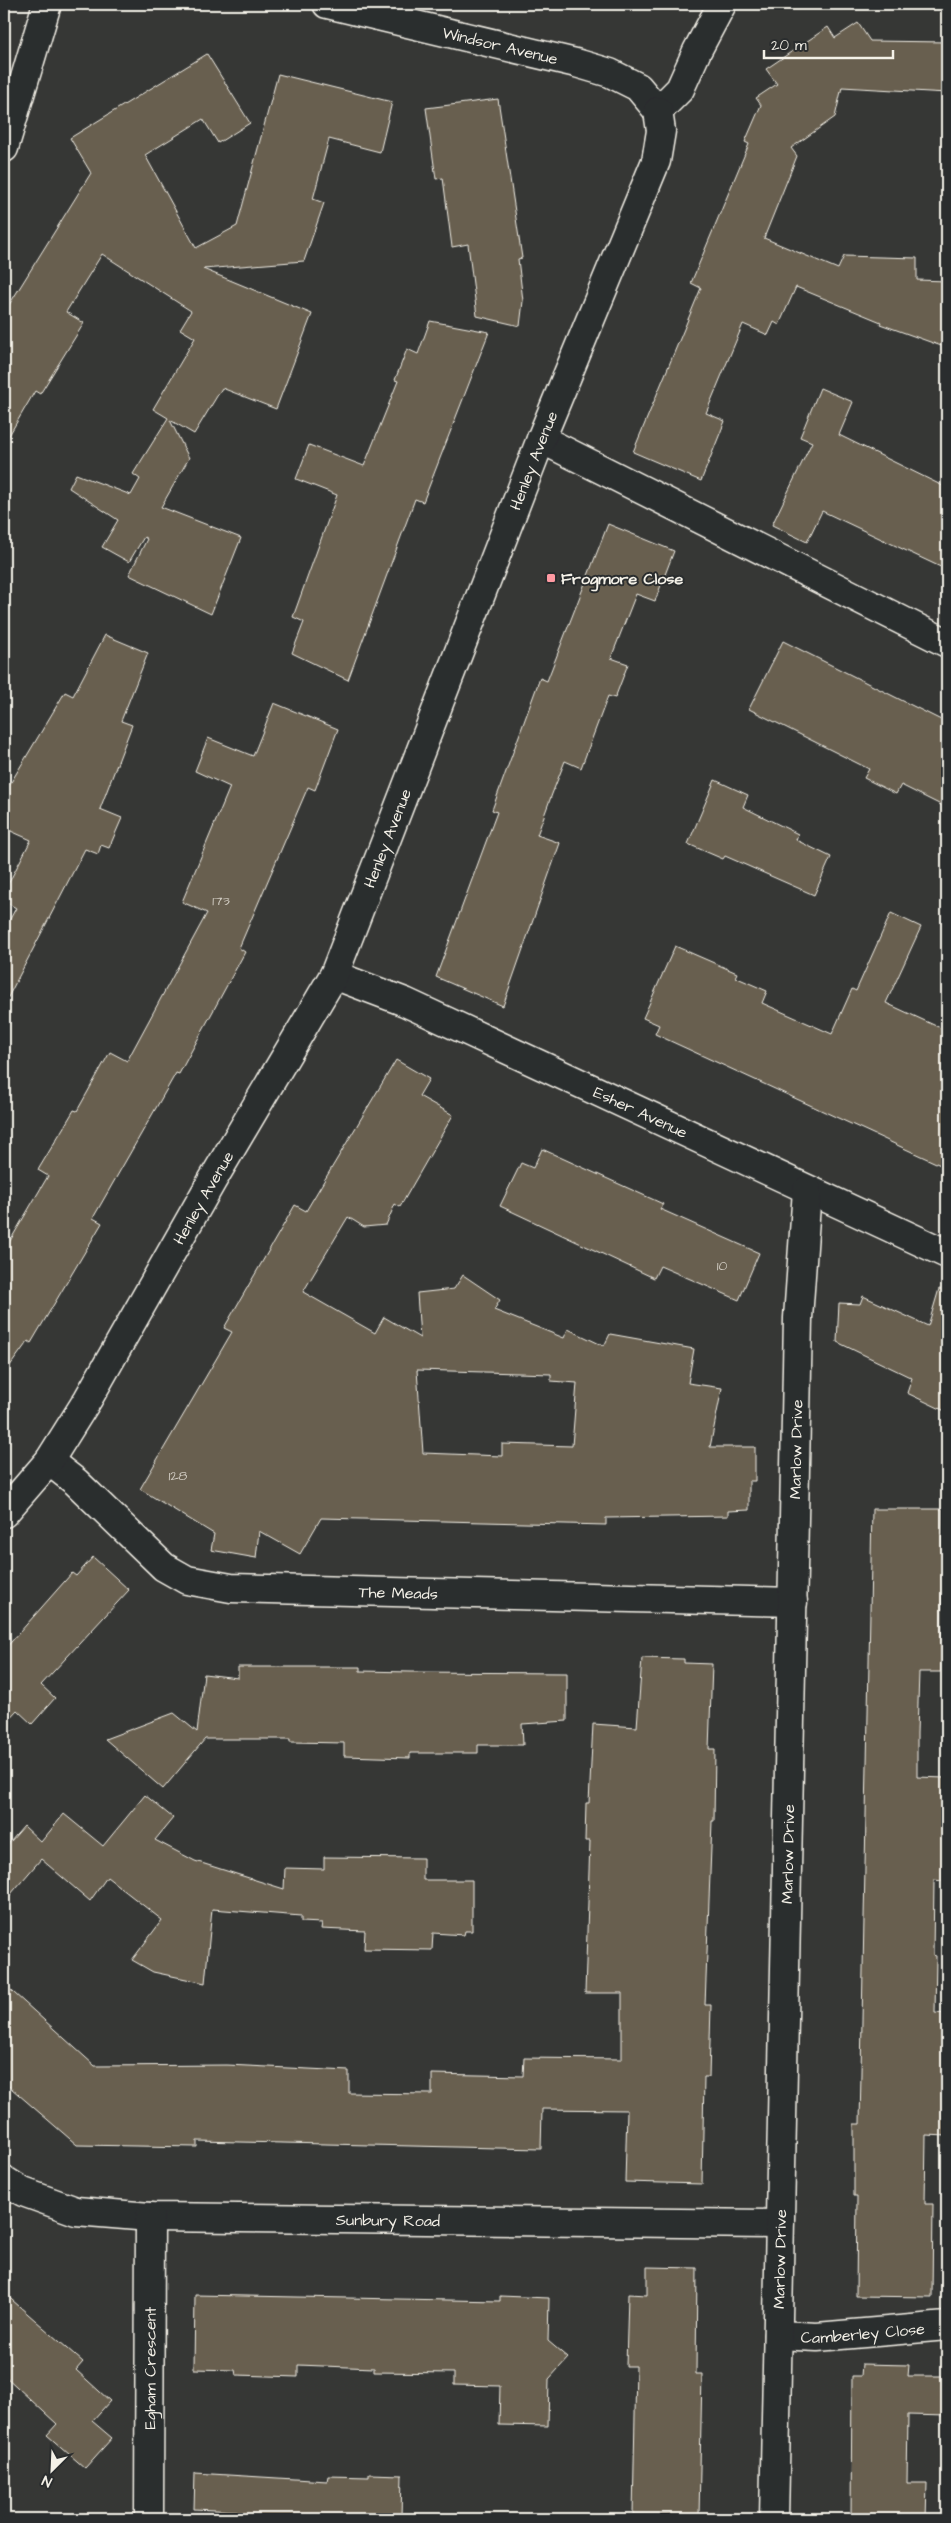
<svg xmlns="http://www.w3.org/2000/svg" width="951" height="2523" viewBox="0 0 951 2523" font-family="'Architects Daughter',sans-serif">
<rect width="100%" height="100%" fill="#363735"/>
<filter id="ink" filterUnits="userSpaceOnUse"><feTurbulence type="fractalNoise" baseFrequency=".02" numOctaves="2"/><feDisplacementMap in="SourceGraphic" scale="10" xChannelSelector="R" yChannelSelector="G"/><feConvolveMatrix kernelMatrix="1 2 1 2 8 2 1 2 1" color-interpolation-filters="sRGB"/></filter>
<g filter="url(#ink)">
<path fill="#685f50" stroke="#f4f1e8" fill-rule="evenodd" d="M 858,23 L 870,41 L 947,42 L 947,93 L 842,87 L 835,117 L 791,148 L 797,156 L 764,238 L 838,269 L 844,256 L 917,258 L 917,280 L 947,281 L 947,348 L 880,324 L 881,322 L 796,287 L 779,325 L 774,322 L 768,335 L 743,324 L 706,413 L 725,421 L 701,481 L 633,452 L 701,288 L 691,283 L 749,144 L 745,142 L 761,105 L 756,98 L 777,84 L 766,69 L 828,27 L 835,38 Z
M 207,54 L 250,123 L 218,143 L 203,119 L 145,155 L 196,248 L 237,226 L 278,74 L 392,102 L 380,152 L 329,139 L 313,199 L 324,203 L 304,261 L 203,269 L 312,314 L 276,409 L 222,388 L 194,434 L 170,420 L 189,458 L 161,507 L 241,538 L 211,614 L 129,575 L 147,539 L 144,537 L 129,562 L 102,547 L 118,520 L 69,488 L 76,474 L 131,495 L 140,479 L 133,474 L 168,418 L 153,409 L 195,338 L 180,329 L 191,311 L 102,254 L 66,312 L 84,323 L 40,394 L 35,391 L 4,444 L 4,313 L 91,173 L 70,138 Z
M 498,99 L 522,258 L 518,259 L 523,301 L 520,326 L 477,316 L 468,244 L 452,247 L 443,178 L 436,179 L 426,108 Z
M 430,321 L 489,332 L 423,502 L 415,499 L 348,680 L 292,653 L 304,622 L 293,617 L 337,495 L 296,479 L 309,445 L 364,466 L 398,381 L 395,380 L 407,349 L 418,354 Z
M 820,388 L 853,402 L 839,435 L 947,488 L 947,570 L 822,511 L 807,542 L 772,525 L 812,442 L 800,437 Z
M 608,524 L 674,551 L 655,601 L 636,594 L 611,658 L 628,664 L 615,698 L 608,696 L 581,768 L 565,761 L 552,794 L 537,835 L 560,843 L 503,1006 L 436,977 L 497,812 L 492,810 L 540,678 L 547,681 Z
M 105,635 L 148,653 L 121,721 L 132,725 L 100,809 L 122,818 L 109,848 L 101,845 L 98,854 L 85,849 L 4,1005 L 4,930 L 16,908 L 4,901 L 4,892 L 31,840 L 4,828 L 4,794 L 65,692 L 73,696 Z
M 783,641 L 947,723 L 947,808 L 901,785 L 896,794 L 864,778 L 869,769 L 749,709 Z
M 274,703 L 338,729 L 315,790 L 308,787 L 239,948 L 245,952 L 179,1074 L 176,1073 L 93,1218 L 102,1223 L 31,1343 L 28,1341 L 4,1374 L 4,1251 L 48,1176 L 38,1170 L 74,1110 L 77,1111 L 110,1052 L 127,1061 L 207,913 L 182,902 L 230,787 L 195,771 L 208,738 L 253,756 Z
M 715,780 L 748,795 L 743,807 L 798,834 L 796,840 L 831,857 L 814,895 L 725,856 L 723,859 L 688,844 Z
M 891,913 L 921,927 L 886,1003 L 947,1031 L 947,1168 L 655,1034 L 659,1025 L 643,1018 L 675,946 L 737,973 L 735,977 L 767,991 L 762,1003 L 832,1034 L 852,989 L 856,991 Z
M 396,1060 L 429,1079 L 419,1096 L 453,1115 L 400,1207 L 395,1204 L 386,1225 L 364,1227 L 348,1217 L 303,1292 L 375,1333 L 384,1317 L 420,1338 L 417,1293 L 454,1289 L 463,1275 L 500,1300 L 494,1310 L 564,1338 L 568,1329 L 604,1346 L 610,1334 L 694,1349 L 688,1383 L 722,1388 L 710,1447 L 755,1447 L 755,1481 L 749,1481 L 749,1510 L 728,1511 L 728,1516 L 606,1518 L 606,1525 L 321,1518 L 300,1554 L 259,1531 L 256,1558 L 211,1550 L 214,1534 L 140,1489 L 232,1332 L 224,1328 L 295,1205 L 306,1211 ZM 417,1370 L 551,1374 L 551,1381 L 577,1383 L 572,1446 L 502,1444 L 502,1456 L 423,1453 Z
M 542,1149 L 663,1204 L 660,1209 L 759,1253 L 739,1300 L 660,1266 L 654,1278 L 500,1206 L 521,1163 L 533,1168 Z
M 939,1289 L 947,1290 L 947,1412 L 907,1393 L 912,1378 L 837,1342 L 839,1303 L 860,1304 L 863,1296 L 928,1326 Z
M 872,1509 L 942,1509 L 941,1672 L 919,1672 L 917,1733 L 917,1777 L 945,1778 L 943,1881 L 934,1880 L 933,1955 L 936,1956 L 935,2013 L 947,2014 L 947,2136 L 926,2135 L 925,2204 L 933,2204 L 932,2297 L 856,2296 L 857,2196 L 854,2196 L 854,2124 L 860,2124 Z
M 93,1557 L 129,1590 L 41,1685 L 55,1698 L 32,1724 L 17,1710 L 4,1724 L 4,1650 L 72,1573 L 76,1576 Z
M 642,1658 L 684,1659 L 684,1663 L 712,1664 L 709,1749 L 715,1749 L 714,1821 L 712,1821 L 705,2005 L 711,2005 L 709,2077 L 704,2077 L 702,2184 L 625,2182 L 627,2110 L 542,2109 L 541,2149 L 197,2141 L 197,2147 L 77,2145 L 4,2082 L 4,1984 L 95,2066 L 227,2065 L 349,2071 L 349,2093 L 432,2094 L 432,2074 L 523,2076 L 524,2058 L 622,2059 L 622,1993 L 585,1993 L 590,1841 L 585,1841 L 586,1803 L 589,1803 L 593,1724 L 637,1727 Z
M 238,1667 L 360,1667 L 360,1671 L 411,1672 L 567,1673 L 567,1721 L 522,1724 L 523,1745 L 478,1745 L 478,1753 L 410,1753 L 410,1758 L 344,1756 L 344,1743 L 290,1742 L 290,1739 L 205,1739 L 163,1789 L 105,1739 L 174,1713 L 197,1732 L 204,1674 L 238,1678 Z
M 145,1795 L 173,1818 L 155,1840 L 195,1861 L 284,1889 L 285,1868 L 324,1869 L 324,1857 L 423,1858 L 423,1880 L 472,1880 L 472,1931 L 465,1931 L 464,1935 L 433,1933 L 432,1950 L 364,1949 L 365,1931 L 321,1929 L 322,1923 L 301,1922 L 301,1916 L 212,1909 L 205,1983 L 153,1972 L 132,1960 L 162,1920 L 107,1877 L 90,1901 L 41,1859 L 4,1902 L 4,1849 L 24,1826 L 41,1842 L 64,1814 L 103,1846 Z
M 647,2267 L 697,2268 L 696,2374 L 702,2374 L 699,2516 L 633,2514 L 636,2366 L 626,2366 L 628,2294 L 647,2295 Z
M 4,2293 L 83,2362 L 76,2370 L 110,2401 L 92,2421 L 112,2438 L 85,2468 L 47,2435 L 57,2424 L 4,2375 Z
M 195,2295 L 500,2301 L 500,2296 L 549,2298 L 548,2341 L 568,2358 L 549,2379 L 548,2426 L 499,2425 L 500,2386 L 454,2385 L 454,2373 L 374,2372 L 374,2368 L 298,2365 L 298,2377 L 236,2375 L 235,2370 L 194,2369 Z
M 862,2364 L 909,2365 L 908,2376 L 947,2376 L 947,2416 L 908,2415 L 907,2483 L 927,2483 L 926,2519 L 851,2518 L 852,2376 L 861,2376 Z
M 195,2473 L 327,2481 L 328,2476 L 369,2477 L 369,2474 L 402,2475 L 401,2517 L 387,2517 L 387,2519 L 236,2519 L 237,2511 L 194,2509 Z"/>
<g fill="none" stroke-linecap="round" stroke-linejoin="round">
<defs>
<g id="minor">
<path id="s1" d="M 327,4 L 576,63 L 610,73 L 638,87 L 658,111"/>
<path d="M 658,111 L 680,89 L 697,51 L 722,4"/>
<path d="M 4,148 L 47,4"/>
<path d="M 541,439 L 947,643"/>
<path id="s2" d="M 334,975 L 405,1002 L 947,1254"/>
<path id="s3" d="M 49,1461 L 76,1482 L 164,1567 L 187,1580 L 231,1588 L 793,1602"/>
<path id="s4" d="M 4,1513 L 49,1461 L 88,1399 L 212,1181 L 334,975 L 541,439 L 656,161 L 661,131 L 658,111"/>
<path id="s5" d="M 4,2180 L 23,2192 L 76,2211 L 150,2217 L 779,2224"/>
<path id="s6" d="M 778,2335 L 817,2337 L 947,2326"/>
<path id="s7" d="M 149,2519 L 150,2217"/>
<path id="s8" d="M 774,2519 L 798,1318 L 807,1190"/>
</g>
</defs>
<use href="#minor" stroke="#f4f1e8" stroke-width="31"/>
<use href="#minor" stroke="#2a2d2e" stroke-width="28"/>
</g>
</g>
<rect fill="#ff9aa2" stroke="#2a2d2e" stroke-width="2" x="546" y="573" width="10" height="10" rx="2.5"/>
<g text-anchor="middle" stroke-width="4" stroke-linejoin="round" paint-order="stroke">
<g font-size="14" fill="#d1ccc2">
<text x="221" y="905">173</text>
<text x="722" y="1270">10</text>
<text x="178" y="1480">128</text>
</g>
<g font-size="16" fill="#f4f1e8" stroke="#2a2d2e">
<text dy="6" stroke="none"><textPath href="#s1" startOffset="178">Windsor Avenue</textPath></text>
<text dy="6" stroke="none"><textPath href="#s4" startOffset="1184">Henley Avenue</textPath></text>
<text dy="6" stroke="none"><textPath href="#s4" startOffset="779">Henley Avenue</textPath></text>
<text dy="6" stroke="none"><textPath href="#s2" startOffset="336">Esher Avenue</textPath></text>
<text dy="6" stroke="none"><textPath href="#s4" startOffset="374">Henley Avenue</textPath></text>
<text dy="6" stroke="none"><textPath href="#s8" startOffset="1070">Marlow Drive</textPath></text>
<text dy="6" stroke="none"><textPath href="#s3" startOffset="395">The Meads</textPath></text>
<text dy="6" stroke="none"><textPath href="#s8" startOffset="665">Marlow Drive</textPath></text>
<text dy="6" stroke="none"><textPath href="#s5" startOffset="391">Sunbury Road</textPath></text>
<text dy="6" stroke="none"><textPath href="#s8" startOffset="260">Marlow Drive</textPath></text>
<text dy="6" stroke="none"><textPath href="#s6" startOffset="85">Camberley Close</textPath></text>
<text dy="6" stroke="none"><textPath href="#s7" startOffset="151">Egham Crescent</textPath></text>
</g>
<g font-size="16" font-weight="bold" fill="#f4f1e8" stroke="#2a2d2e" text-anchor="start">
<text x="561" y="584">Frogmore Close</text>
</g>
</g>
<rect width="951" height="2523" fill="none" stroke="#2a2d2e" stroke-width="20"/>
<rect x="10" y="10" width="931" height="2503" fill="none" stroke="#f4f1e8" stroke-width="2" filter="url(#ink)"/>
<g transform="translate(52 2470) rotate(204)" stroke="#2a2d2e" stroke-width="4" paint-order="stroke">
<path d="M0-4L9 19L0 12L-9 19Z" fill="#f4f1e8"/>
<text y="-8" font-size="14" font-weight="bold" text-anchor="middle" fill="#f4f1e8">N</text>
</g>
<path d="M764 50v8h129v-8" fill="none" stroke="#f4f1e8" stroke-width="2.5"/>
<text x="771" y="50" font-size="15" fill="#f4f1e8" stroke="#2a2d2e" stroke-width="4" paint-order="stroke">20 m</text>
</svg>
